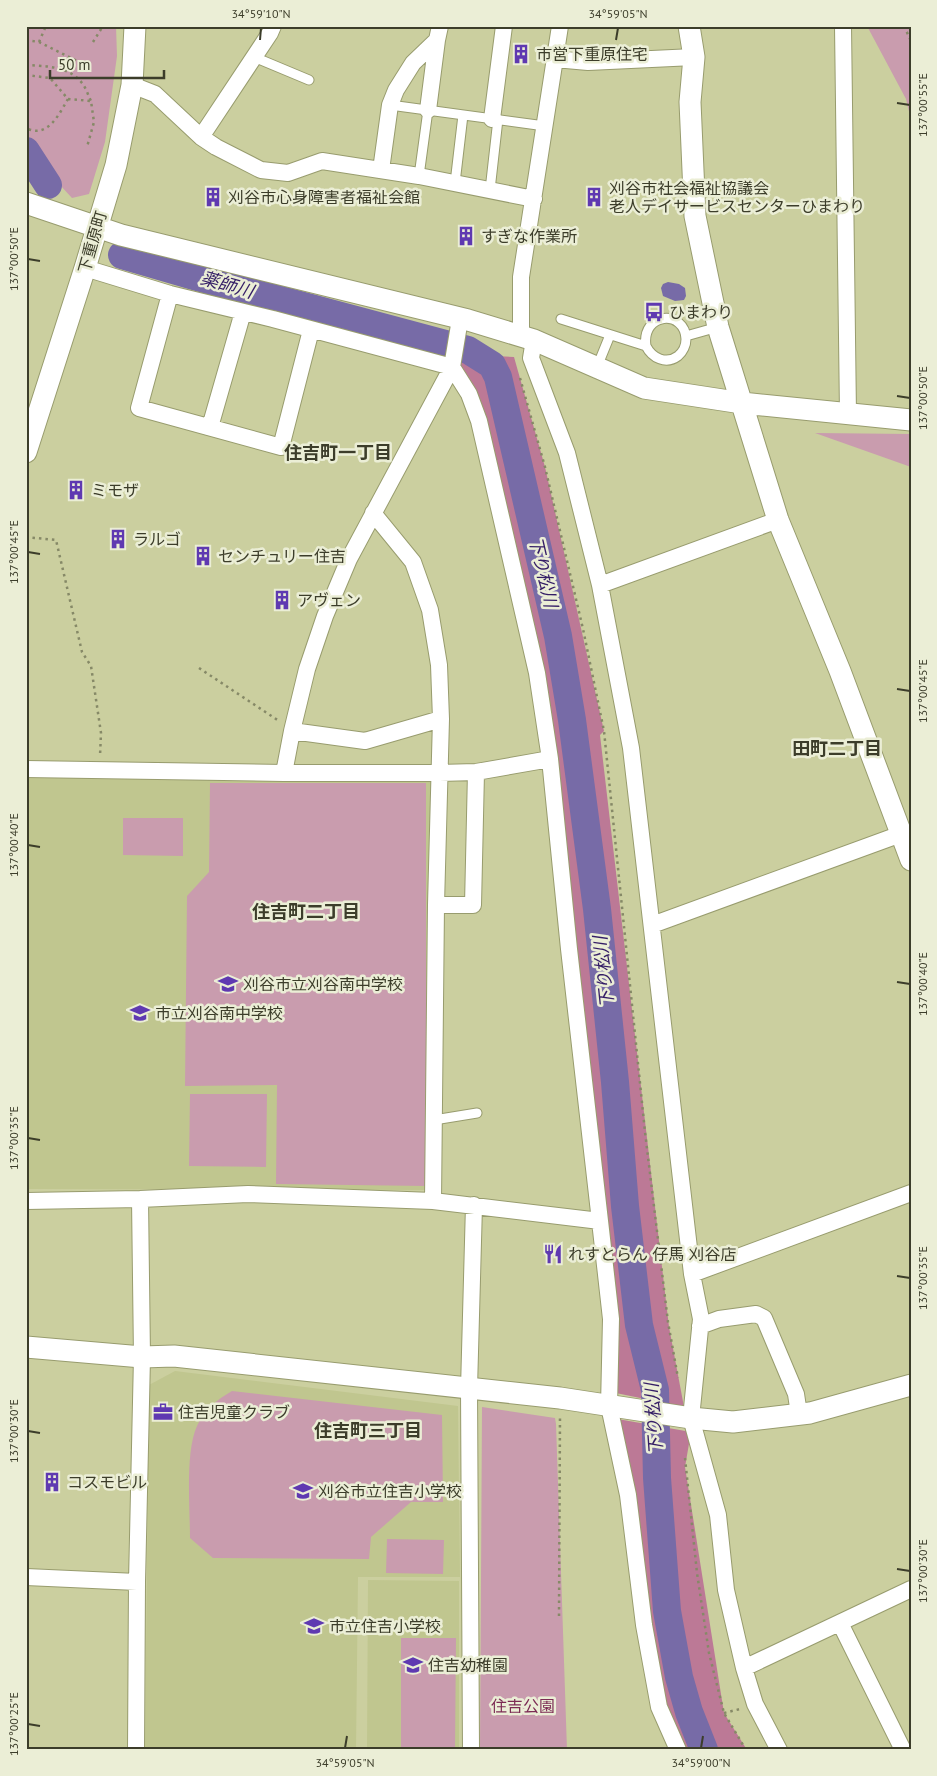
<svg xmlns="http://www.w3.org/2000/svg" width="937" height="1776" viewBox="0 0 937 1776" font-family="'PT Sans','Noto Sans JP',sans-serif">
<rect width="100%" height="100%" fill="#cbcf9f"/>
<path fill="#c0c68f" d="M 26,778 L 431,779 L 429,1190 L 26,1189 Z
M 175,1371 L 458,1406 L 460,1577 L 358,1577 L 356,1750 L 145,1750 L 149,1385 Z
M 368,1580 L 459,1581 L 459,1750 L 367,1750 Z"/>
<path fill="#c99cae" d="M 26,26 L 116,26 L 117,56 L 105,142 L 89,194 L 72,198 L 47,171 L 28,139 L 26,140 Z
M 867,26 L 911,26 L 911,120 L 906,99 Z
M 815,433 L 911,434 L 911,467 Z
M 210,783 L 426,783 L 426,1186 L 276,1184 L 277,1085 L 185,1086 L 187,896 L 209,872 Z
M 123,818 L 183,818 L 183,856 L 123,855 Z
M 190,1094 L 267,1094 L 266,1167 L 189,1166 Z
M 232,1391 L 442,1415 L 443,1502 L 411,1502 L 371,1537 L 369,1559 L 213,1558 L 190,1538 C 190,1508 185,1452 197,1426 C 204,1410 218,1399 232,1391 Z
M 482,1407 L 555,1418 L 556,1424 L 567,1750 L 480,1750 Z
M 387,1539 L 444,1540 L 443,1574 L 386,1573 Z
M 401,1638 L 456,1638 L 455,1750 L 401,1750 Z"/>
<path fill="#bc7996" d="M 454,354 L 514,357 L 545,467 L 604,731 L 600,735 L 669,1327 L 684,1407 L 611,1392 L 551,766 L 479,421 Z
M 612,1418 L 691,1432 L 685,1467 L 724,1713 L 747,1750 L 678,1750 L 659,1707 Z"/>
<path fill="#776ba7" d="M 668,282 L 679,284 L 685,288 L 686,296 L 684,300 L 675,301 L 663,296 L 661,288 L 663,284 Z"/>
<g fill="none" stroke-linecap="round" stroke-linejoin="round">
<path stroke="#776ba7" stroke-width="28" d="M 26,151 L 48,185
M 122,255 L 218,283 L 468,350 L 492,365 L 498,377 L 558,636 L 572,720 L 597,909 L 615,1082 L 625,1206 L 639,1325 L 655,1390 L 657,1478 L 667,1611 L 679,1677 L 689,1712 L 704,1750"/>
<defs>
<path id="service" d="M 254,57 L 309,80
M 390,105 L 545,126
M 419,176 L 428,110
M 455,183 L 463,115
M 490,190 L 498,119
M 561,319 L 646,346 C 652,358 666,365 678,356 C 683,352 686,345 686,339 C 685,309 641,312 646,346
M 686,336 L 718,327
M 597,367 L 610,335
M 434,1120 L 477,1113"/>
<path id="minor" d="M 843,26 L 848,414
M 555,59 L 588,62 L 694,57
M 132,85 L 155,94 L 201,137 L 216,147 L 261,170 L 288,173 L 322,161 L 419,176 L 534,199
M 428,110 L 437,40
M 492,119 L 504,26
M 201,137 L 270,33 L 273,26
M 381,170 L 390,105 L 396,90 L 413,63 L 437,40 L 440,26
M 85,268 L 170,294 L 273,319 L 452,367 L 349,559 L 325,616 L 307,669 L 292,731 L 284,773 L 439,773 L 476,772 L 550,759
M 170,294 L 139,408 L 281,447 L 311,330
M 460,319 L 452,367 L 469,394 L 479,421 L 537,673 L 550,759 L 569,949 L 600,1221
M 521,335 L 521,277 L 560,26
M 534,340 L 531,358 L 567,453 L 600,585 L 631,748 L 692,1274 L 701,1319 L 691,1418 L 718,1515 L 726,1590 L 744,1668 L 755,1704 L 779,1750
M 210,427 L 243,312
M 373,513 L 413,562 L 430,610 L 439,665 L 441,719 L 436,905 L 433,1201
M 600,585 L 778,520
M 292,731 L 365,741 L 441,719
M 26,769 L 284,773
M 436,905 L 473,905 L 476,772
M 652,925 L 901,834
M 26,1201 L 140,1199 L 248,1194 L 433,1201 L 600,1221 L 611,1319 L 609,1406 L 628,1495 L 644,1625 L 659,1707 L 678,1750
M 692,1274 L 911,1193
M 700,1326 L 719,1319 L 756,1314 L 764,1318 L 796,1394 L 799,1414
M 26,1577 L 137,1582
M 840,1623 L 903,1750
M 744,1668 L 911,1589
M 136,1750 L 137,1582 L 142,1357 L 140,1199
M 471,1750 L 469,1389 L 474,1205"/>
<path id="tertiary" d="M 689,26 L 694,57 L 690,102 L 695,216 L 718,327 L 778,520 L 840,671 L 911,860
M 26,203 L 121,235 L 468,320 L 534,340 L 644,388 L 742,403 L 911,420
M 26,452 L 85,268 L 116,165 L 132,85 L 135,26
M 26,1347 L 142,1357 L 174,1356 L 560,1398 L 691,1418 L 733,1422 L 810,1413 L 911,1385"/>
</defs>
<use href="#service" stroke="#989c6e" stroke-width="11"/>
<use href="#minor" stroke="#989c6e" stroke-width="18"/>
<use href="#tertiary" stroke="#989c6e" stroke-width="23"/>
<path stroke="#868967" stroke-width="2.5" stroke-dasharray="2.5 4" stroke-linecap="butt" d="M 904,26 L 911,41
M 26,40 L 39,42 L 79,62
M 39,42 L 46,26
M 93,42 L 103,26
M 26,65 C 45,66 69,66 82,83 C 86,88 88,95 91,101
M 26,75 L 50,78 L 68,99 C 59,114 48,139 26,128
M 68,99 L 91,101 L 94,122 L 87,147
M 520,378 L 545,467 L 583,629 L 604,731 L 645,1132 L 668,1322 L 678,1378
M 26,537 L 56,540 L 82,652 L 91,666 L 101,733 L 100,756
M 199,668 L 279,721
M 685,1458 L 697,1573 L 709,1653 L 724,1713 L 746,1750
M 559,1616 L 560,1415
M 724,1713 L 740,1709"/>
<use href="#service" stroke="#fff" stroke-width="9"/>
<use href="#minor" stroke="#fff" stroke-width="16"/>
<use href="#tertiary" stroke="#fff" stroke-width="21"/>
</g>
<path fill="none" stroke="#3c3d2a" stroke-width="2" d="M 260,40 L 261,28M 616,40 L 618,28M 897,103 L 910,105M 28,259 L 40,261M 897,396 L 910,398M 28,552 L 40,554M 897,689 L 910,691M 28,845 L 40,847M 897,982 L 910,984M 28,1138 L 40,1140M 897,1276 L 910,1278M 28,1431 L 40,1433M 897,1569 L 910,1571M 28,1724 L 40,1726M 345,1748 L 347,1736M 701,1748 L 703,1736"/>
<defs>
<symbol id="building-bare" viewBox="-9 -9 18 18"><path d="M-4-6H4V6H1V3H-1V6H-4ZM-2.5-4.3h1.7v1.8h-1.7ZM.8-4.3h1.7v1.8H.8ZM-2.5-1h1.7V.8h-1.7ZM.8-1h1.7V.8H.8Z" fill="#5f39b1" stroke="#ebeed6" stroke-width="2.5" paint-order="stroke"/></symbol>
<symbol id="bus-bare" viewBox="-9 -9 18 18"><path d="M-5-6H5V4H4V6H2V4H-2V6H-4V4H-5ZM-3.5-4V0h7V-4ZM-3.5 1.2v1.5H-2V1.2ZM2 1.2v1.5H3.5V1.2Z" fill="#5f39b1" stroke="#ebeed6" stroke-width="2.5" paint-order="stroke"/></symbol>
<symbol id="school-bare" viewBox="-9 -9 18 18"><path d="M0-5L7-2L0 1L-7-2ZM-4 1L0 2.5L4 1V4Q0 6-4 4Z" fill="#5f39b1" stroke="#ebeed6" stroke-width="2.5" paint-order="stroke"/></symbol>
<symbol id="restaurant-bare" viewBox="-9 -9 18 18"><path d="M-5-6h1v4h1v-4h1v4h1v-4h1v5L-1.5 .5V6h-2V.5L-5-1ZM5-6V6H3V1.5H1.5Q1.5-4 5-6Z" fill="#5f39b1" stroke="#ebeed6" stroke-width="2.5" paint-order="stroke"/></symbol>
<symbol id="office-bare" viewBox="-9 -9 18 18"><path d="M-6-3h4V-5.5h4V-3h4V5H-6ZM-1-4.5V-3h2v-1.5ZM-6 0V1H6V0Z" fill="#5f39b1" stroke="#ebeed6" stroke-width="2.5" paint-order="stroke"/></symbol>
</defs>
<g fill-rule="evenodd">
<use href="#building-bare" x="507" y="40" width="28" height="28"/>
<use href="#building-bare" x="199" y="183" width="28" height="28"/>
<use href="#building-bare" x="580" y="183" width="28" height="28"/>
<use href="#building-bare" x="452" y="222" width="28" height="28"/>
<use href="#bus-bare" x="640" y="298" width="28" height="28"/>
<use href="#building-bare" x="62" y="476" width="28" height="28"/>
<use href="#building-bare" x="104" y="525" width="28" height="28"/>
<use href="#building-bare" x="189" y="542" width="28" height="28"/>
<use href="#building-bare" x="268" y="586" width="28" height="28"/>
<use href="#school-bare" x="214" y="970" width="28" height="28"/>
<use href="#school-bare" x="126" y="999" width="28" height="28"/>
<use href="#restaurant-bare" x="539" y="1240" width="28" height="28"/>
<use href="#office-bare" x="149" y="1398" width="28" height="28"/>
<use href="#building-bare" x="38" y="1468" width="28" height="28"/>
<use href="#school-bare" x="289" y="1477" width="28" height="28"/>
<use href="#school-bare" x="300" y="1612" width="28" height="28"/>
<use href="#school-bare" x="399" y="1651" width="28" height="28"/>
</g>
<g text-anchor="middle" stroke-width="5" stroke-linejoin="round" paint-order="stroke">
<g font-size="16" fill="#3c3d2a" stroke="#ebeed6" text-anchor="start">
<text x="536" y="60">市営下重原住宅</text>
<text x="609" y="194">刈谷市社会福祉協議会<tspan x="609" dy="18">老人デイサービスセンターひまわり</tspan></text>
<text x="228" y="203">刈谷市心身障害者福祉会館</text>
<text x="481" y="242">すぎな作業所</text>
<text x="669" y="318">ひまわり</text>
<text x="91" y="496">ミモザ</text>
<text x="133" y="545">ラルゴ</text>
<text x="218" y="562">センチュリー住吉</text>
<text x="297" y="606">アヴェン</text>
<text x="243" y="990">刈谷市立刈谷南中学校</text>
<text x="155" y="1019">市立刈谷南中学校</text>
<text x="568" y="1260">れすとらん 仔馬 刈谷店</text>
<text x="178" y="1418">住吉児童クラブ</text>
<text x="67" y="1488">コスモビル</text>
<text x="318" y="1497">刈谷市立住吉小学校</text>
<text x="329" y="1632">市立住吉小学校</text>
<text x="428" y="1671">住吉幼稚園</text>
</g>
<g font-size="16" fill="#3c3d2a" stroke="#ebeed6">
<text transform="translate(92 242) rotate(-74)" y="6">下重原町</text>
</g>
<g font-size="16" fill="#7c2b54" stroke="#ebeed6">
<text x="523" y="1712">住吉公園</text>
</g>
<g font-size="18" font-style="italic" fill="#341d66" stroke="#ebeed6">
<text transform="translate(227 285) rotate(16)" y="6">薬師川</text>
<text transform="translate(543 572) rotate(77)" y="6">下り松川</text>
<text transform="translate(604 972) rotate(-96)" y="6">下り松川</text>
<text transform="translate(654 1419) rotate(-94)" y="6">下り松川</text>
</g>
<g font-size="18" font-weight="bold" fill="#3c3d2a" stroke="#ebeed6">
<text x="338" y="459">住吉町一丁目</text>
<text x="837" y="755">田町二丁目</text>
<text x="306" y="918">住吉町二丁目</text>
<text x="368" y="1437">住吉町三丁目</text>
</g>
</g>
<rect width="937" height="1776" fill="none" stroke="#ebeed6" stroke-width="55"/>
<path d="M50 70v8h114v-8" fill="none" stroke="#3c3d2a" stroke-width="2.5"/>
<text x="58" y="70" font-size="15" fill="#3c3d2a" stroke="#ebeed6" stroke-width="4" paint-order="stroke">50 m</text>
<rect x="28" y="28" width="882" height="1720" fill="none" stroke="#3c3d2a" stroke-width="2"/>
<g font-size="12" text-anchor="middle" fill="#3c3d2a">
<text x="261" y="18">34°59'10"N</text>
<text x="618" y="18">34°59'05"N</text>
<text transform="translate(923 105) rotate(-90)" y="4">137°00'55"E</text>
<text transform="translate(14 259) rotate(-90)" y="4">137°00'50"E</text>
<text transform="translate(923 398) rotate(-90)" y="4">137°00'50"E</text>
<text transform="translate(14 552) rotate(-90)" y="4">137°00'45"E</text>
<text transform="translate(923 691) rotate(-90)" y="4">137°00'45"E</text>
<text transform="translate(14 845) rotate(-90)" y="4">137°00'40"E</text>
<text transform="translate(923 984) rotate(-90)" y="4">137°00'40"E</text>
<text transform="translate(14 1138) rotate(-90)" y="4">137°00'35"E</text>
<text transform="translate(923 1278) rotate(-90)" y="4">137°00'35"E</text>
<text transform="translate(14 1431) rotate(-90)" y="4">137°00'30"E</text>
<text transform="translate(923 1571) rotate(-90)" y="4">137°00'30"E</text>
<text transform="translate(14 1724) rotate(-90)" y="4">137°00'25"E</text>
<text x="345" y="1767">34°59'05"N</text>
<text x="701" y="1767">34°59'00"N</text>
</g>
</svg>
